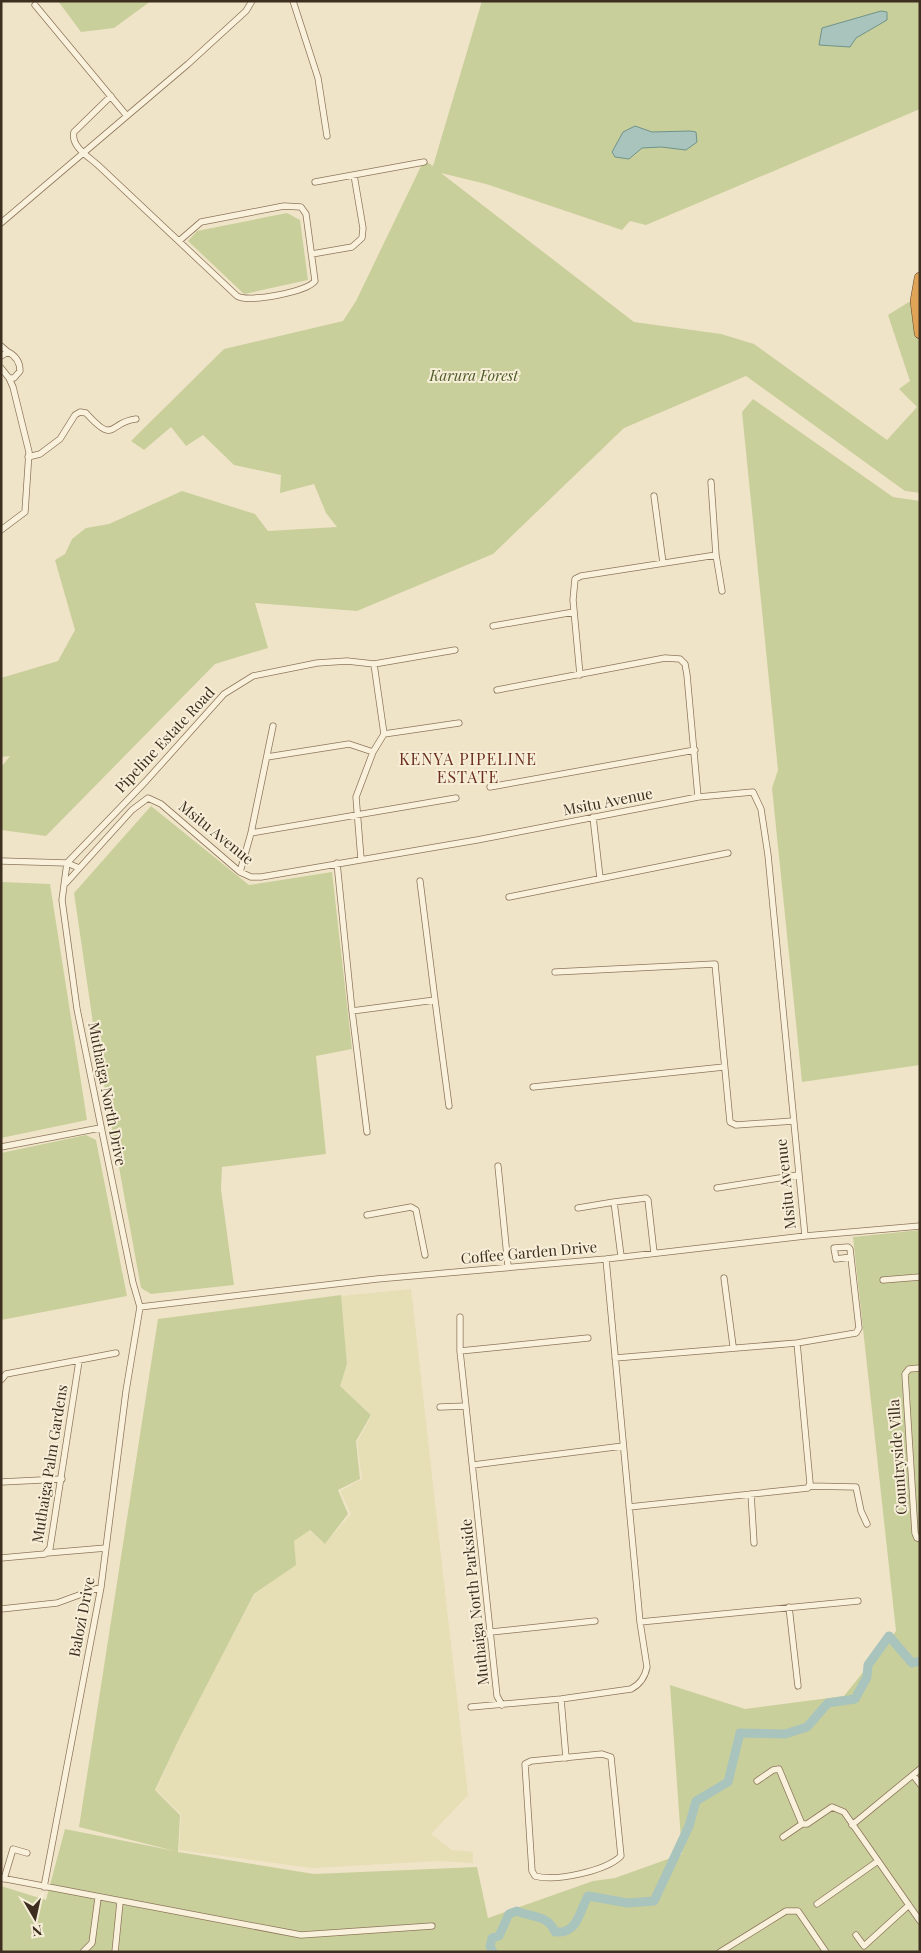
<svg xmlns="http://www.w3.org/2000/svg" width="921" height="1953" viewBox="0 0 921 1953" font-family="'Playfair Display',serif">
<rect width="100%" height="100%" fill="#f0e4c8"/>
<path fill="#e6deb5" d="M 411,1289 L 468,1795 L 431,1834 L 452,1850 L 473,1852 L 473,1863 L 439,1861 L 312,1868 L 179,1850 L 181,1814 L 156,1790 L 180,1737 L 254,1595 L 295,1565 L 294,1541 L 309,1530 L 325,1544 L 351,1514 L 340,1491 L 362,1479 L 357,1442 L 372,1415 L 339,1385 L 347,1365 L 341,1296 Z"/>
<path fill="#c9cf9b" d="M 58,1 L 151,1 L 114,28 L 81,32 Z
M 482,1 L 920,1 L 920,109 L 646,225 L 630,221 L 622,230 L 486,184 L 441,173 L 634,322 L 721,334 L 754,344 L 887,440 L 917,407 L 899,389 L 910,381 L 888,315 L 920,295 L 920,493 L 905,491 L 746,376 L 624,428 L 493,554 L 357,611 L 255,603 L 268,648 L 215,664 L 46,836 L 1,830 L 1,767 L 10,756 L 1,757 L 1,678 L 58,661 L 75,630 L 55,560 L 65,554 L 72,539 L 86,528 L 109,524 L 182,491 L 255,514 L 268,531 L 337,527 L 326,513 L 314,484 L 280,493 L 281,475 L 234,465 L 203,435 L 186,446 L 171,427 L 144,450 L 131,441 L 224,349 L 343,321 L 356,301 L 424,160 L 433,166 Z
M 287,213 L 300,220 L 308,280 L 244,294 L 188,241 L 197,231 Z
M 753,399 L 893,497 L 920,501 L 920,1065 L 802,1082 L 772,788 L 778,770 L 742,412 Z
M 151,806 L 249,885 L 332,872 L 352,1049 L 316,1056 L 326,1154 L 222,1167 L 221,1189 L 234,1285 L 151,1294 L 141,1288 L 94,1030 L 74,893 Z
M 1,882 L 50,884 L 87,1120 L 1,1138 Z
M 86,1135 L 96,1140 L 127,1296 L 1,1320 L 1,1153 Z
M 920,1230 L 920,1952 L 1,1952 L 1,1886 L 46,1900 L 65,1829 L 175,1851 L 79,1827 L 158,1319 L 341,1295 L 347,1364 L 340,1386 L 371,1415 L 356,1441 L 360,1479 L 338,1490 L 348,1514 L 325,1544 L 310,1530 L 294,1541 L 296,1565 L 254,1594 L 180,1737 L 155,1790 L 180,1815 L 178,1852 L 314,1874 L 477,1867 L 488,1918 L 593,1881 L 615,1878 L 682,1854 L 670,1685 L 745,1709 L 844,1696 L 896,1631 L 853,1237 Z"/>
<path fill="#a9c4bc" stroke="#6f938a" d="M 881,11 L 887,12 L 887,20 L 856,38 L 850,47 L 819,45 L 822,28 Z
M 635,126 L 652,132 L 690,131 L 696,132 L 697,142 L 686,150 L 661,147 L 642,148 L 629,159 L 615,157 L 612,152 L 623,132 Z"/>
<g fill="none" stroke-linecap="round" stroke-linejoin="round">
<path stroke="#a9c4bc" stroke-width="9" d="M 493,1952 L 490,1946 L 492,1938 L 499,1936 L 509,1914 L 517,1911 C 532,1918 547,1914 555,1932 C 578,1934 579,1912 588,1896 L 628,1903 L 654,1901 L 689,1826 L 696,1801 L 728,1782 L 740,1733 L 785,1734 L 807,1727 L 828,1703 L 855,1699 L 867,1677 L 868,1665 L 889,1636 L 912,1663 L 920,1661"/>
<defs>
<path id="street" d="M 293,1 L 318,78 L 327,136
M 35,5 L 127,116
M 111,96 L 74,132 C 70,147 91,158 100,167 L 237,296 C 248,303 307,292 315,281 L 306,214 L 301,207 L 284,206 L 201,222 L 179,241
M 315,182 L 424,162
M 1,223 L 188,64 L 246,11 L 252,1
M 312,254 L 352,247 L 362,238 L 363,228 L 354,175
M 1,346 L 8,352
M 1,356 L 8,352 C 16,356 20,362 20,371 L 14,378 L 9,378 L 1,368
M 28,457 L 40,454 L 60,439 L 75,415 L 80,412 L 86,413 C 116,446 108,422 136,419
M 711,482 L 716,555 L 722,591
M 654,496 L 663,563
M 1,530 L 25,512 L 29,452 L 13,387 L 9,378
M 493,626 L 574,612
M 580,675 L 573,600 L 575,579 L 581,576 L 716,555
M 497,690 L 665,658 L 680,659 L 685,664 L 687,675 L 698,797
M 384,734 L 459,723
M 267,757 L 349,744 L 373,752
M 490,787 L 695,750
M 593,817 L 600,878
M 251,833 L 456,798
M 361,859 L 356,797 L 373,752 L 384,734 L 374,664
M 1,861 L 67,863 L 79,868
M 67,863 L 146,781 L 224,694 L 253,676 L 317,663 L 347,661 L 374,664 L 455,650
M 337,863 L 352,1011 L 367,1132
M 240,872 L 251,833 L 273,726
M 420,881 L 435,1000
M 66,883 L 132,810 L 148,798 L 161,804 L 240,872 L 251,877 L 261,877 L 477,840 L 698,797 L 753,792 L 761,809 L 768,855 L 805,1236
M 509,897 L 728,853
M 555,972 L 715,964 L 730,1122 L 736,1125 L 793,1121
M 352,1011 L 435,1000 L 449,1106
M 533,1087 L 724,1067
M 1,1147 L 100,1128
M 498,1166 L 508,1266
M 717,1188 L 798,1175
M 578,1208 L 614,1202
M 367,1215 L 411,1207 L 416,1210 L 425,1255
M 621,1256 L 614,1202 L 646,1198 L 648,1200 L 654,1253
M 724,1278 L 733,1346
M 883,1280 L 920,1277
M 140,1307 L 377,1279 L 606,1259 L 805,1236 L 920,1226
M 460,1317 L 460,1351 L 497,1696 L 502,1705
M 460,1351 L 588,1338
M 615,1358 L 797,1343 L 856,1333 L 859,1328 L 850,1249 L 848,1247 L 834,1248 L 836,1259 L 851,1257
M 920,1368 L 909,1369 L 905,1374 L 915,1533 L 917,1538 L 920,1539
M 1,1380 L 6,1374 L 116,1353
M 440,1407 L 466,1406
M 473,1465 L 623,1446
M 1,1482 L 62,1479
M 810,1486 L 856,1487 L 861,1511 L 867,1524
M 751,1494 L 754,1543
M 629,1507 L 808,1488 L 810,1483 L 797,1343
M 47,1553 L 106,1548
M 1,1558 L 45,1554 L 50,1548 L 79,1361
M 789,1607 L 798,1686
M 1,1609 L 57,1603 L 101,1587
M 640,1622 L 858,1601
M 491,1632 L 595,1621
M 561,1699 L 566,1758
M 471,1707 L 561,1699 L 631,1689 C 641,1684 645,1677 647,1667 L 640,1622 L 606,1259
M 602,1754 L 611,1757 L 621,1856 C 606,1871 555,1882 535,1876 L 532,1871 L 525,1764 L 531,1761 Z
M 913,1775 L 920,1784
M 757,1781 L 773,1770 L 779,1769 L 802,1824 L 807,1824 L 832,1807 L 844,1812 L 920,1921
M 852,1825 L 920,1769
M 783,1837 L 802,1824
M 1,1878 L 301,1935 L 432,1926
M 4,1879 L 13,1849 L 27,1853
M 44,1887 L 101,1587 L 126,1391 L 140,1307 L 133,1283 L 77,1009 L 62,900 L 67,863
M 817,1904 L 878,1861
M 856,1935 L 864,1946 L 909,1905
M 83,1952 L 92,1943 L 98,1898
M 115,1952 L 120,1902
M 720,1952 L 786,1911 L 798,1911 L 826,1952"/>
<path id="highway" d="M 920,278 L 916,301 L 920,333"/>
</defs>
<use href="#street" stroke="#8d765c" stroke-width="7"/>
<use href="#highway" stroke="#5b4430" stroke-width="12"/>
<use href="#street" stroke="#faf1dc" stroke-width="5.5"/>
<use href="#highway" stroke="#e0a458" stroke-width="11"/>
</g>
<g text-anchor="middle" stroke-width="4" stroke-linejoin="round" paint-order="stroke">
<g font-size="15" font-style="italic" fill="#4d5a26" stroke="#f7eed8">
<text x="474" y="381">Karura Forest</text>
</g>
<g font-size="15" fill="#3d2e20" stroke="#f7eed8">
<text transform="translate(165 740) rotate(-47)" y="5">Pipeline Estate Road</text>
<text transform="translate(608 802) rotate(-11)" y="5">Msitu Avenue</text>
<text transform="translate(216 833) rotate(39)" y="5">Msitu Avenue</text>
<text transform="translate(107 1094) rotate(79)" y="5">Muthaiga North Drive</text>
<text transform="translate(786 1184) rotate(-96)" y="5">Msitu Avenue</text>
<text transform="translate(529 1253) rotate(-5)" y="5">Coffee Garden Drive</text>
<text transform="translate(898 1457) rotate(-94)" y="5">Countryside Villa</text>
<text transform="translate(50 1464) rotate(-81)" y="5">Muthaiga Palm Gardens</text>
<text transform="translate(475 1602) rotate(-96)" y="5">Muthaiga North Parkside</text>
<text transform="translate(82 1617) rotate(-79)" y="5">Balozi Drive</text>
</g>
<g font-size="16" letter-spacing="1" fill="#6b2e1e" stroke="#f7eed8">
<text x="468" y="765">KENYA PIPELINE<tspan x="468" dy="18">ESTATE</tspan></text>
</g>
</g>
<rect width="921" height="1953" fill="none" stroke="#3d2e20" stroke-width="5"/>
<g transform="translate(35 1918) rotate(171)" stroke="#f7eed8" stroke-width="4" paint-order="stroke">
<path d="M0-4L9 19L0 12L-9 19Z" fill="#3d2e20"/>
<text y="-8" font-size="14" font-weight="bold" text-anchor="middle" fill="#3d2e20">N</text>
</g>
</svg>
